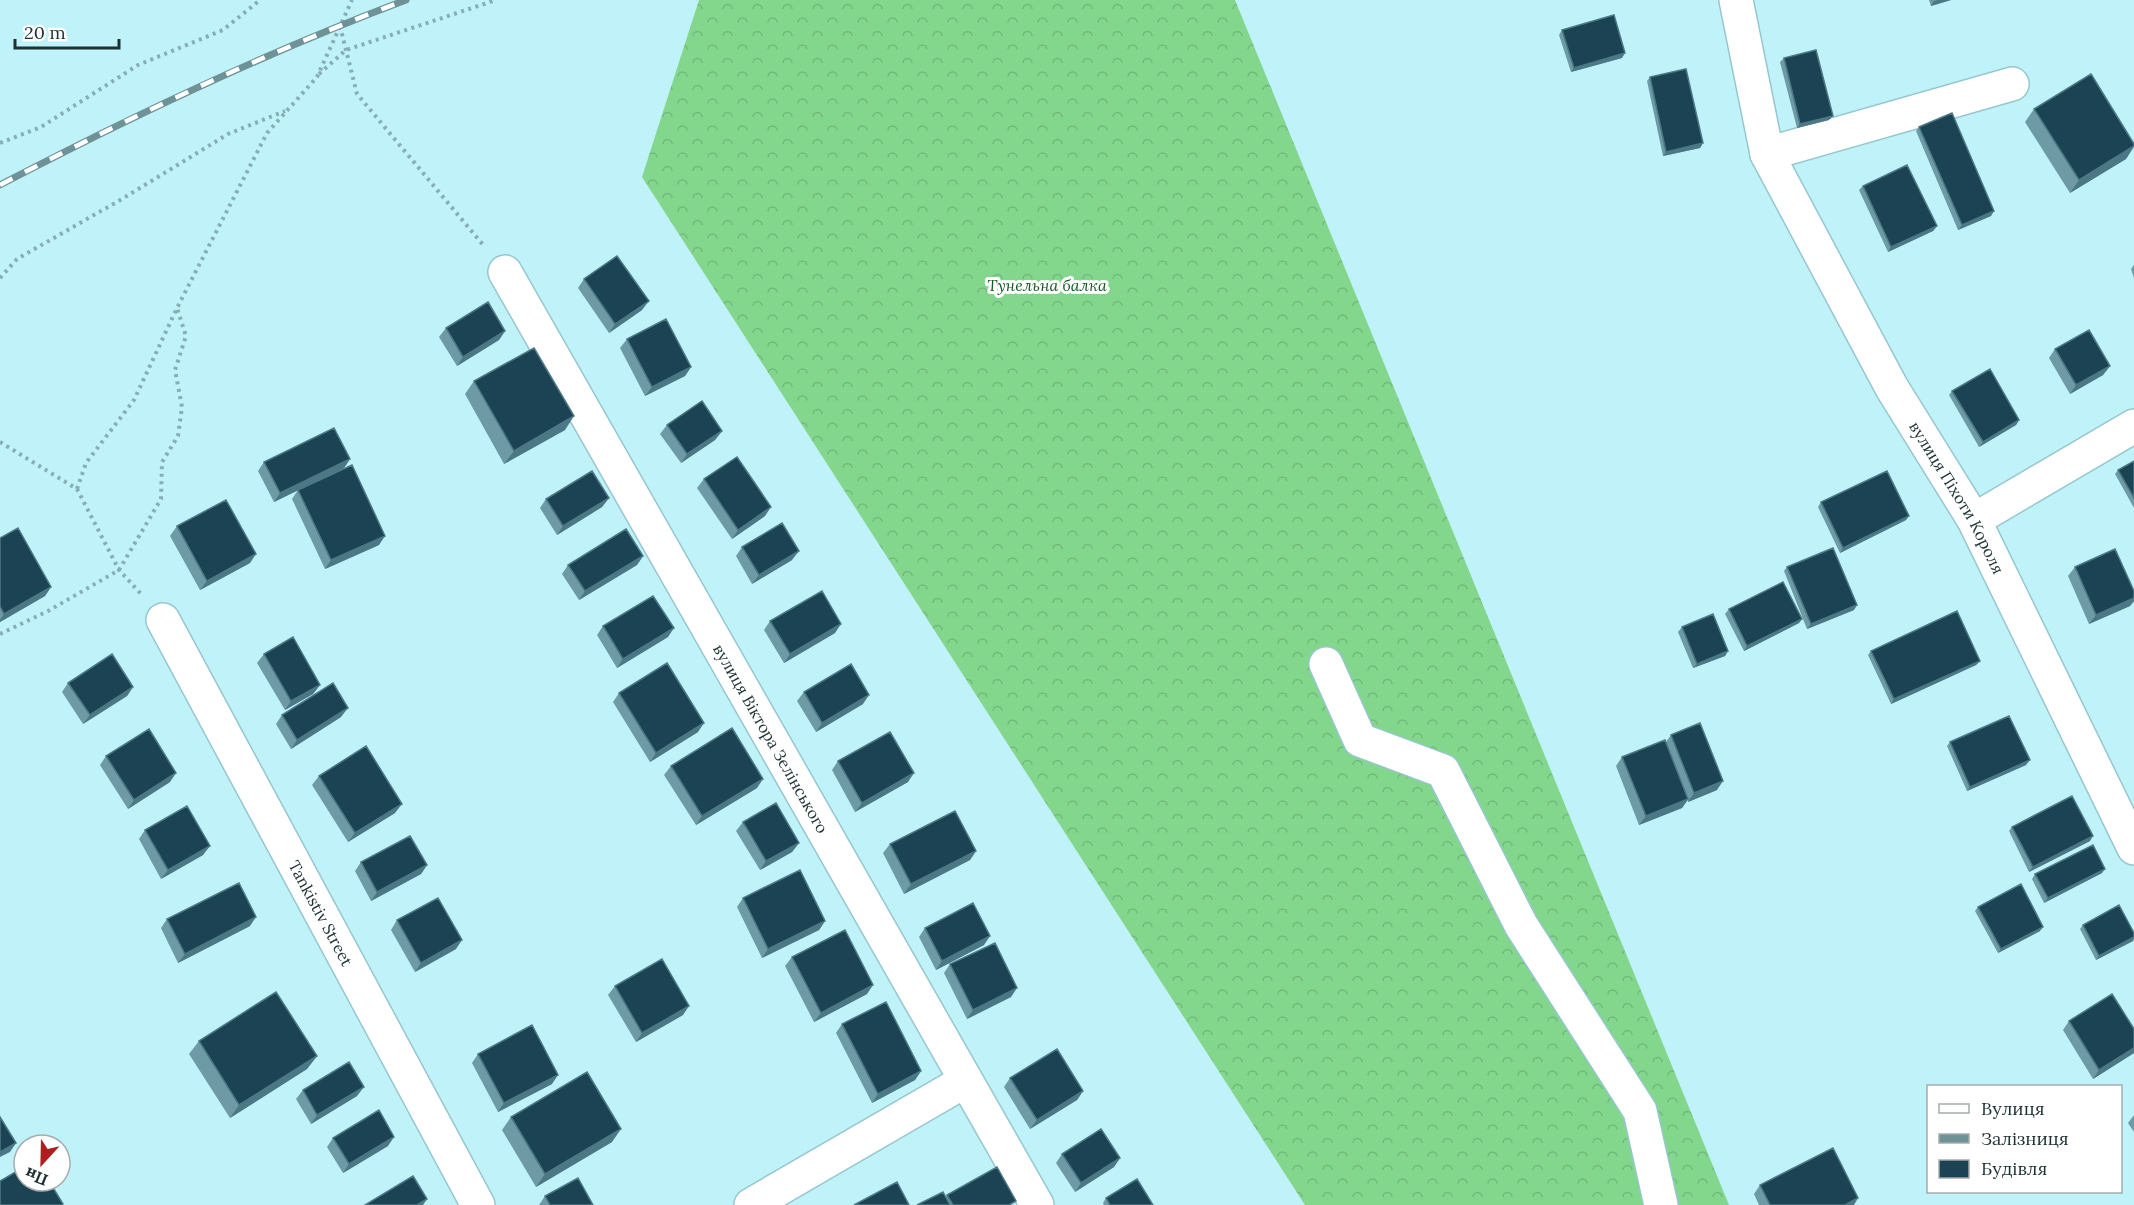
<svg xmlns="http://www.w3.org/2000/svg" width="2134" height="1205" viewBox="0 0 2134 1205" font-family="Lora,serif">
<defs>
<pattern id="forest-crowns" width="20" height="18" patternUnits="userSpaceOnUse" patternTransform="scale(1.5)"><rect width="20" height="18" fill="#83d78d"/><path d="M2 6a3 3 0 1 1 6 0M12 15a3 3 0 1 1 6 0" fill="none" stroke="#71b97a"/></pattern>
</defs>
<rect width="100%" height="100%" fill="#c0f2f9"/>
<path fill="url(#forest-crowns)" d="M 699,0 L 1235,0 L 1729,1205 L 1305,1205 L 642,177 Z"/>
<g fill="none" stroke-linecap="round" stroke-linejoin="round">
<defs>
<g id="minor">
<path id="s1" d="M 1736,0 L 1767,154 L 1892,388 L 1974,520 L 2134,848"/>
<path d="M 1767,154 L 2012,84"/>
<path id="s2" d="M 505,272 L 1037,1205"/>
<path d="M 1974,520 L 2134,426"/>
<path id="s3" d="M 163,620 L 478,1205"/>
<path d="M 1326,664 L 1360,740 L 1443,771 L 1521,925 L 1640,1111 L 1661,1205"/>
<path d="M 751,1205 L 965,1081"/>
</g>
</defs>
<use href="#minor" stroke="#96c7ce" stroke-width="36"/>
<path stroke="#87aeb4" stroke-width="4" stroke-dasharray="3 4.5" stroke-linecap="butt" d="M 340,26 L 357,94 L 484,246
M 319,74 L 346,50 L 496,0
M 0,143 L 41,127 L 138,65 L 223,30 L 260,0
M 0,278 L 17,259 L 122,199 L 228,134 L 285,111
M 0,442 L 77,489 L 119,570 L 142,595
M 77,489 L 86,463 L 134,400 L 177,308 L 267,133 L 317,77 L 352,0
M 0,634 L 48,611 L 119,570 L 161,499 L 162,462 L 178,436 L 182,407 L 175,370 L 186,336 L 177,308"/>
<use href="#minor" stroke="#fff" stroke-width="33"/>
<defs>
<path id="rail" d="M 0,185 C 132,116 267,52 406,0"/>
</defs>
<use href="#rail" stroke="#6f9297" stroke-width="7"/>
<use href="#rail" stroke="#fff" stroke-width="4.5" stroke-dasharray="14" stroke-linecap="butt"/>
</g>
<path fill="#6e9aa6" d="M 1929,0 L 1951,0 L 1931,6 Z
M 1562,30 L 1622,58 L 1571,72 L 1559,35 Z
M 1784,58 L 1829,120 L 1797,128 L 1780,62 Z
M 1650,77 L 1703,143 L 1700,148 L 1663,156 L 1647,81 Z
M 2034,109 L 2134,144 L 2134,147 L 2126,159 L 2070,193 L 2025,122 Z
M 1919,127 L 1991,216 L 1958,230 L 1916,131 Z
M 1863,186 L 1937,226 L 1933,231 L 1888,252 L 1859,190 Z
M 2134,265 L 2134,278 L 2131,269 Z
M 584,279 L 642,310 L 609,333 L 578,288 Z
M 446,328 L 505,331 L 499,340 L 457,366 L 439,337 Z
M 627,339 L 691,367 L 685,376 L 645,396 L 620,348 Z
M 2055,349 L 2110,366 L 2103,375 L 2070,394 L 2049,358 Z
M 474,381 L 565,430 L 504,464 L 465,394 Z
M 1952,391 L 2019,420 L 2016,425 L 1979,447 L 1949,395 Z
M 667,425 L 722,431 L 715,440 L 681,463 L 660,434 Z
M 350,459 L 344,468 L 309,485 L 379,545 L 325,569 L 292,499 L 298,490 L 274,502 L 258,471 L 264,462 Z
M 2134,461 L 2134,508 L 2115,474 L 2118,470 Z
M 704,479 L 765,516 L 732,539 L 697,488 Z
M 609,498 L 602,507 L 557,535 L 540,508 L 546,499 Z
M 1821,502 L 1906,520 L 1840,553 L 1818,507 Z
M 177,526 L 250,563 L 200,590 L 170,536 Z
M 0,538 L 51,587 L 45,596 L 0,622 Z
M 742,547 L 792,560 L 752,584 L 736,556 Z
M 643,556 L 637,565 L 579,600 L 562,574 L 568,565 Z
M 1787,567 L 1854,610 L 1807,629 L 1784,571 Z
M 2075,567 L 2134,591 L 2134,601 L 2130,606 L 2089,624 L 2068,576 Z
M 1729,609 L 1802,619 L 1799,623 L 1744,651 L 1725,614 Z
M 770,621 L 835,633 L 784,663 L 764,630 Z
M 603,626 L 668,637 L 617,668 L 597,635 Z
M 1682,627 L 1728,651 L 1725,656 L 1693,668 L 1678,632 Z
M 1871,651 L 1980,661 L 1976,665 L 1891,704 L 1868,655 Z
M 264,654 L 320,685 L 313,694 L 285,710 L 257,663 Z
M 68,683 L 133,687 L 127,696 L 83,724 L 62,692 Z
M 804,692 L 863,704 L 816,732 L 797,701 Z
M 619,693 L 698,732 L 650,762 L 613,702 Z
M 282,715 L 341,717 L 291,749 L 276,724 Z
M 1671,735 L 1717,790 L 1688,802 L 1688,800 L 1682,808 L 1639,825 L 1616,766 L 1622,757 L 1666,742 Z
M 1950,742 L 2026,765 L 1967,791 L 1947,746 Z
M 106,756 L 170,782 L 128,809 L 100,765 Z
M 838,761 L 908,782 L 855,812 L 832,770 Z
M 671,766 L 757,788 L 696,825 L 664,775 Z
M 319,776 L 395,813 L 348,842 L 312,785 Z
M 743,822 L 799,843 L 792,852 L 760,870 L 736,831 Z
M 2012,827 L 2090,841 L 2029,872 L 2009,831 Z
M 145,830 L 203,855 L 161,879 L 139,839 Z
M 890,844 L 976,851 L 970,860 L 904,894 L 883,853 Z
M 361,862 L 427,865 L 421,874 L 371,901 L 355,871 Z
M 2102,873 L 2044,903 L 2032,879 L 2035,874 Z
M 743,898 L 825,921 L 819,930 L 762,958 L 737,907 Z
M 1978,907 L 2040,931 L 1998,953 L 1975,911 Z
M 167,919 L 250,926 L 178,963 L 161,928 Z
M 397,920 L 456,949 L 415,972 L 391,930 Z
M 2083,925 L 2134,933 L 2134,939 L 2133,941 L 2096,960 L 2080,929 Z
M 925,928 L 984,945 L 936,970 L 919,937 Z
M 792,957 L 867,994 L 814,1022 L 785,966 Z
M 950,964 L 1011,997 L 967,1019 L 944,973 Z
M 615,986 L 683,1015 L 636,1042 L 608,995 Z
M 2069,1021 L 2134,1029 L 2134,1053 L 2093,1079 L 2063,1030 Z
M 842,1024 L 921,1071 L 915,1080 L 872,1103 L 836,1033 Z
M 199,1041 L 317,1056 L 307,1069 L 230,1118 L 189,1054 Z
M 478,1054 L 552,1084 L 498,1112 L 472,1063 Z
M 1010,1078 L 1083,1091 L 1077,1100 L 1030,1129 L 1004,1087 Z
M 303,1090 L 357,1096 L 311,1124 L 296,1099 Z
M 2134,1115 L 2134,1132 L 2128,1123 Z
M 511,1117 L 612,1142 L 536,1187 L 502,1130 Z
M 333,1138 L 388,1146 L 343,1173 L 327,1147 Z
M 1062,1154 L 1120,1158 L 1114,1167 L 1075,1192 L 1056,1163 Z
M 1760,1185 L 1854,1205 L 1759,1205 L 1754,1194 Z
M 947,1195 L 1014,1205 L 917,1205 L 946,1197 Z
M 545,1196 L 593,1205 L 539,1205 Z
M 1106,1198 L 1153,1205 L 1104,1205 L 1103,1203 Z"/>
<path fill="#4c7885" d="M 1938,0 L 1951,0 L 1931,6 L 1934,1 Z
M 1625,53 L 1622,58 L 1571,72 L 1574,68 Z
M 1833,116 L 1829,120 L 1797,128 L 1800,124 Z
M 1703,143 L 1700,148 L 1663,156 L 1666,152 Z
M 2134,146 L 2126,159 L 2070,193 L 2079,180 Z
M 1994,211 L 1991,216 L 1958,230 L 1962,225 Z
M 1937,226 L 1933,231 L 1888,252 L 1891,247 Z
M 649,301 L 642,310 L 609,333 L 615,324 Z
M 505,331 L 499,340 L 457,366 L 463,357 Z
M 2110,366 L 2103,375 L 2070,394 L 2076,385 Z
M 691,367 L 685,376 L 645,396 L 652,387 Z
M 574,416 L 565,430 L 504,464 L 514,451 Z
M 2019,420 L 2016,425 L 1979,447 L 1983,442 Z
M 722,431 L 715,440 L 681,463 L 687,454 Z
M 350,459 L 344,468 L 274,502 L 280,493 Z
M 609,498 L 602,507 L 557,535 L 563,526 Z
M 771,507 L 765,516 L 732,539 L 738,530 Z
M 1909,516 L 1906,520 L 1840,553 L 1843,548 Z
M 385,536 L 379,545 L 325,569 L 331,560 Z
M 799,551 L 792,560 L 752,584 L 759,575 Z
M 256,554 L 250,563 L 200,590 L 207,581 Z
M 643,556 L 637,565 L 579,600 L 585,591 Z
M 51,587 L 45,596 L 0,622 L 0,620 L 4,614 Z
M 2134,598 L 2134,601 L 2130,606 L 2089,624 L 2096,615 Z
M 1857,605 L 1854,610 L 1807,629 L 1811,624 Z
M 1802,619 L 1799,623 L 1744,651 L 1747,646 Z
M 841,624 L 835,633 L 784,663 L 790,654 Z
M 674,628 L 668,637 L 617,668 L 623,659 Z
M 1728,651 L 1725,656 L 1693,668 L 1697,664 Z
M 1980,661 L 1976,665 L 1891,704 L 1894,699 Z
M 320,685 L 313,694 L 285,710 L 291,701 Z
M 133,687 L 127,696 L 83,724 L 90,715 Z
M 869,695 L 863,704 L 816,732 L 822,723 Z
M 348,708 L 341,717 L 291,749 L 297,740 Z
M 704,723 L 698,732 L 650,762 L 656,753 Z
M 2030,760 L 2026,765 L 1967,791 L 1970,787 Z
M 176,773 L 170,782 L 128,809 L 134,800 Z
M 914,773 L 908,782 L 855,812 L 862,803 Z
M 763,779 L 757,788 L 696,825 L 702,816 Z
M 1723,781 L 1717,790 L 1688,802 L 1694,793 Z
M 1688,799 L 1682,808 L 1639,825 L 1646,816 Z
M 402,804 L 395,813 L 348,842 L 355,833 Z
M 2093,836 L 2090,841 L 2029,872 L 2033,867 Z
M 799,843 L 792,852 L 760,870 L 766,861 Z
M 210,846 L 203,855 L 161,879 L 168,870 Z
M 976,851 L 970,860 L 904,894 L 911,884 Z
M 427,865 L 421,874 L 371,901 L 377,892 Z
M 2105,869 L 2102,873 L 2044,903 L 2048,898 Z
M 256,917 L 250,926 L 178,963 L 185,954 Z
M 825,921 L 819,930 L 762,958 L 768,949 Z
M 2043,927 L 2040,931 L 1998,953 L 2001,949 Z
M 990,936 L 984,945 L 936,970 L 942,961 Z
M 2134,937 L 2133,941 L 2096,960 L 2099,956 Z
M 462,940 L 456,949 L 415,972 L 421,963 Z
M 873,985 L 867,994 L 814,1022 L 821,1013 Z
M 1017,988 L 1011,997 L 967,1019 L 973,1010 Z
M 689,1006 L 683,1015 L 636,1042 L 642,1033 Z
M 2134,1048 L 2134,1053 L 2093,1079 L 2099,1070 Z
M 317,1056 L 307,1069 L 230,1118 L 239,1105 Z
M 921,1071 L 915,1080 L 872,1103 L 878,1094 Z
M 558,1075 L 552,1084 L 498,1112 L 504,1103 Z
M 364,1087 L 357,1096 L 311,1124 L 317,1115 Z
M 1083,1091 L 1077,1100 L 1030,1129 L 1037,1120 Z
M 621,1129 L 612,1142 L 536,1187 L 545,1174 Z
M 394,1137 L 388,1146 L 343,1173 L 349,1164 Z
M 16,1143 L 10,1152 L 0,1157 L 0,1152 Z
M 1120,1158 L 1114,1167 L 1075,1192 L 1081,1183 Z
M 1858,1198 L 1854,1205 L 1845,1205 Z
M 427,1199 L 423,1205 L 417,1205 Z"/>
<path fill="#1b4353" stroke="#4c7885" stroke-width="1.5" d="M 1614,15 L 1625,53 L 1574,68 L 1562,30 Z
M 1816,50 L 1833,116 L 1800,124 L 1784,58 Z
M 1686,69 L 1703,143 L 1666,152 L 1650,77 Z
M 2091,74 L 2134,144 L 2134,146 L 2079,180 L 2034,109 Z
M 1952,113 L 1994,211 L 1962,225 L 1919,127 Z
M 1907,165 L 1937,226 L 1891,247 L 1863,186 Z
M 617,256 L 649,301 L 615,324 L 584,279 Z
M 488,302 L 505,331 L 463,357 L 446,328 Z
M 666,319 L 691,367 L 652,387 L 627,339 Z
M 2089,330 L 2110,366 L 2076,385 L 2055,349 Z
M 534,348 L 574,416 L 514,451 L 474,381 Z
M 1990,369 L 2019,420 L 1983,442 L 1952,391 Z
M 702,401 L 722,431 L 687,454 L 667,425 Z
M 334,428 L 350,459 L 280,493 L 264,462 Z
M 737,457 L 771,507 L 738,530 L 704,479 Z
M 2134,461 L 2134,498 L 2118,470 Z
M 352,465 L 385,536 L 331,560 L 298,490 Z
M 592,471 L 609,498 L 563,526 L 546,499 Z
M 1887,471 L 1909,516 L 1843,548 L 1821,502 Z
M 226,500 L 256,554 L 207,581 L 177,526 Z
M 782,523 L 799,551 L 759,575 L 742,547 Z
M 18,528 L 51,587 L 4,614 L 0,606 L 0,538 Z
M 626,529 L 643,556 L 585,591 L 568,565 Z
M 1833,548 L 1857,605 L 1811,624 L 1787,567 Z
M 2115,549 L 2134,591 L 2134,598 L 2096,615 L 2075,567 Z
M 1783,582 L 1802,619 L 1747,646 L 1729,609 Z
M 822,591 L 841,624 L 790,654 L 770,621 Z
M 653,596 L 674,628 L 623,659 L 603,626 Z
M 1957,611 L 1980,661 L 1894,699 L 1871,651 Z
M 1713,614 L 1728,651 L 1697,664 L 1682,627 Z
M 293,637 L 320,685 L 291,701 L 264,654 Z
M 112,654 L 133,687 L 90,715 L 68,683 Z
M 667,663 L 704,723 L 656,753 L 619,693 Z
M 851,664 L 869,695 L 822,723 L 804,692 Z
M 333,683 L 348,708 L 297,740 L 282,715 Z
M 2009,716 L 2030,760 L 1970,787 L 1950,742 Z
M 1700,723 L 1723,781 L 1694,793 L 1671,735 Z
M 732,728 L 763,779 L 702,816 L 671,766 Z
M 149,729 L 176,773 L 134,800 L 106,756 Z
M 890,732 L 914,773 L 862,803 L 838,761 Z
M 1665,740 L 1688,799 L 1646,816 L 1622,757 Z
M 366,746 L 402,804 L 355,833 L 319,776 Z
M 2072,796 L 2093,836 L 2033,867 L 2012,827 Z
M 776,803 L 799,843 L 766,861 L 743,822 Z
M 187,806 L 210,846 L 168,870 L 145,830 Z
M 955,811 L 976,851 L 911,884 L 890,844 Z
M 410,836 L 427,865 L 377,892 L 361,862 Z
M 2093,845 L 2105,869 L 2048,898 L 2035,874 Z
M 800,870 L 825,921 L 768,949 L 743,898 Z
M 239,883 L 256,917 L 185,954 L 167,919 Z
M 2021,884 L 2043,927 L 2001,949 L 1978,907 Z
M 438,898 L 462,940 L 421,963 L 397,920 Z
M 973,903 L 990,936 L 942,961 L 925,928 Z
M 2119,905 L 2134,933 L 2134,937 L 2099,956 L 2083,925 Z
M 845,930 L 873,985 L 821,1013 L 792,957 Z
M 995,943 L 1017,988 L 973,1010 L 950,964 Z
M 662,959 L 689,1006 L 642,1033 L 615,986 Z
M 276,992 L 317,1056 L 239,1105 L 199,1041 Z
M 2112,994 L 2134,1029 L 2134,1048 L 2099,1070 L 2069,1021 Z
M 886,1002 L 921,1071 L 878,1094 L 842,1024 Z
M 532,1025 L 558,1075 L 504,1103 L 478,1054 Z
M 1057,1049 L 1083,1091 L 1037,1120 L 1010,1078 Z
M 349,1062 L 364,1087 L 317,1115 L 303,1090 Z
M 587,1072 L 621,1129 L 545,1174 L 511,1117 Z
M 379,1110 L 394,1137 L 349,1164 L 333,1138 Z
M 0,1117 L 16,1143 L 0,1152 Z
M 1101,1129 L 1120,1158 L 1081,1183 L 1062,1154 Z
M 1833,1148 L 1858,1198 L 1845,1205 L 1770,1205 L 1760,1185 Z
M 24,1167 L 24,1181 L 49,1181 L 63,1204 L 62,1205 L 0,1205 L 0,1181 Z
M 997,1167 L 1016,1201 L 1009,1205 L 953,1205 L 947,1195 Z
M 413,1176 L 427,1199 L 417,1205 L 365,1205 Z
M 578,1178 L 593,1205 L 550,1205 L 545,1196 Z
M 1137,1179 L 1153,1205 L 1110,1205 L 1106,1198 Z
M 897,1182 L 909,1205 L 854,1205 Z
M 943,1192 L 950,1205 L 917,1205 Z"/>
<g text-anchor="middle" stroke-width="6" stroke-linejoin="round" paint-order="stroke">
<g font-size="16" font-style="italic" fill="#155924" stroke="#fff">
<text x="1047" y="291">Тунельна балка</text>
</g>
<g font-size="16" fill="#1d3033" stroke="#fff">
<text dy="6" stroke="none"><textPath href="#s1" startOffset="550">вулиця Піхоти Короля</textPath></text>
<text dy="6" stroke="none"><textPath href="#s2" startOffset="537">вулиця Віктора Зелінського</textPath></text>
<text dy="6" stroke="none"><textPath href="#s3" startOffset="333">Tankistiv Street</textPath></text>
</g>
</g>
<rect x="1927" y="1085" width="195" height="108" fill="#ffffff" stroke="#a5acad" stroke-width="1.5"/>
<rect x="1939" y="1104" width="30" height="9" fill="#ffffff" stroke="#a5acad" stroke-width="1.5"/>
<text x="1981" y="1115" font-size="18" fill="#1d3033">Вулиця</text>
<rect x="1939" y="1134" width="30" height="9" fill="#6f9297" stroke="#a5acad" stroke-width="1.5"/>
<text x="1981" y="1145" font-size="18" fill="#1d3033">Залізниця</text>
<rect x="1939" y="1160" width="30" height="18" fill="#1b4353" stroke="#a5acad" stroke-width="1.5"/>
<text x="1981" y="1175" font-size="18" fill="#1d3033">Будівля</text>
<g transform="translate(42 1163) rotate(202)"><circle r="28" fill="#ffffff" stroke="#a5acad" stroke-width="1.5"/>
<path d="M0-4.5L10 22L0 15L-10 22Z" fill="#af1e1f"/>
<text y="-9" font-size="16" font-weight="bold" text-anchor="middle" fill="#1d3033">Пн</text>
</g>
<path d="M15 39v9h104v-9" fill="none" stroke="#1d3033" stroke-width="3"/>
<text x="24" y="39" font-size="18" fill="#1d3033" stroke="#ffffff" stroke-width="4.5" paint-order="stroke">20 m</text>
</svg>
